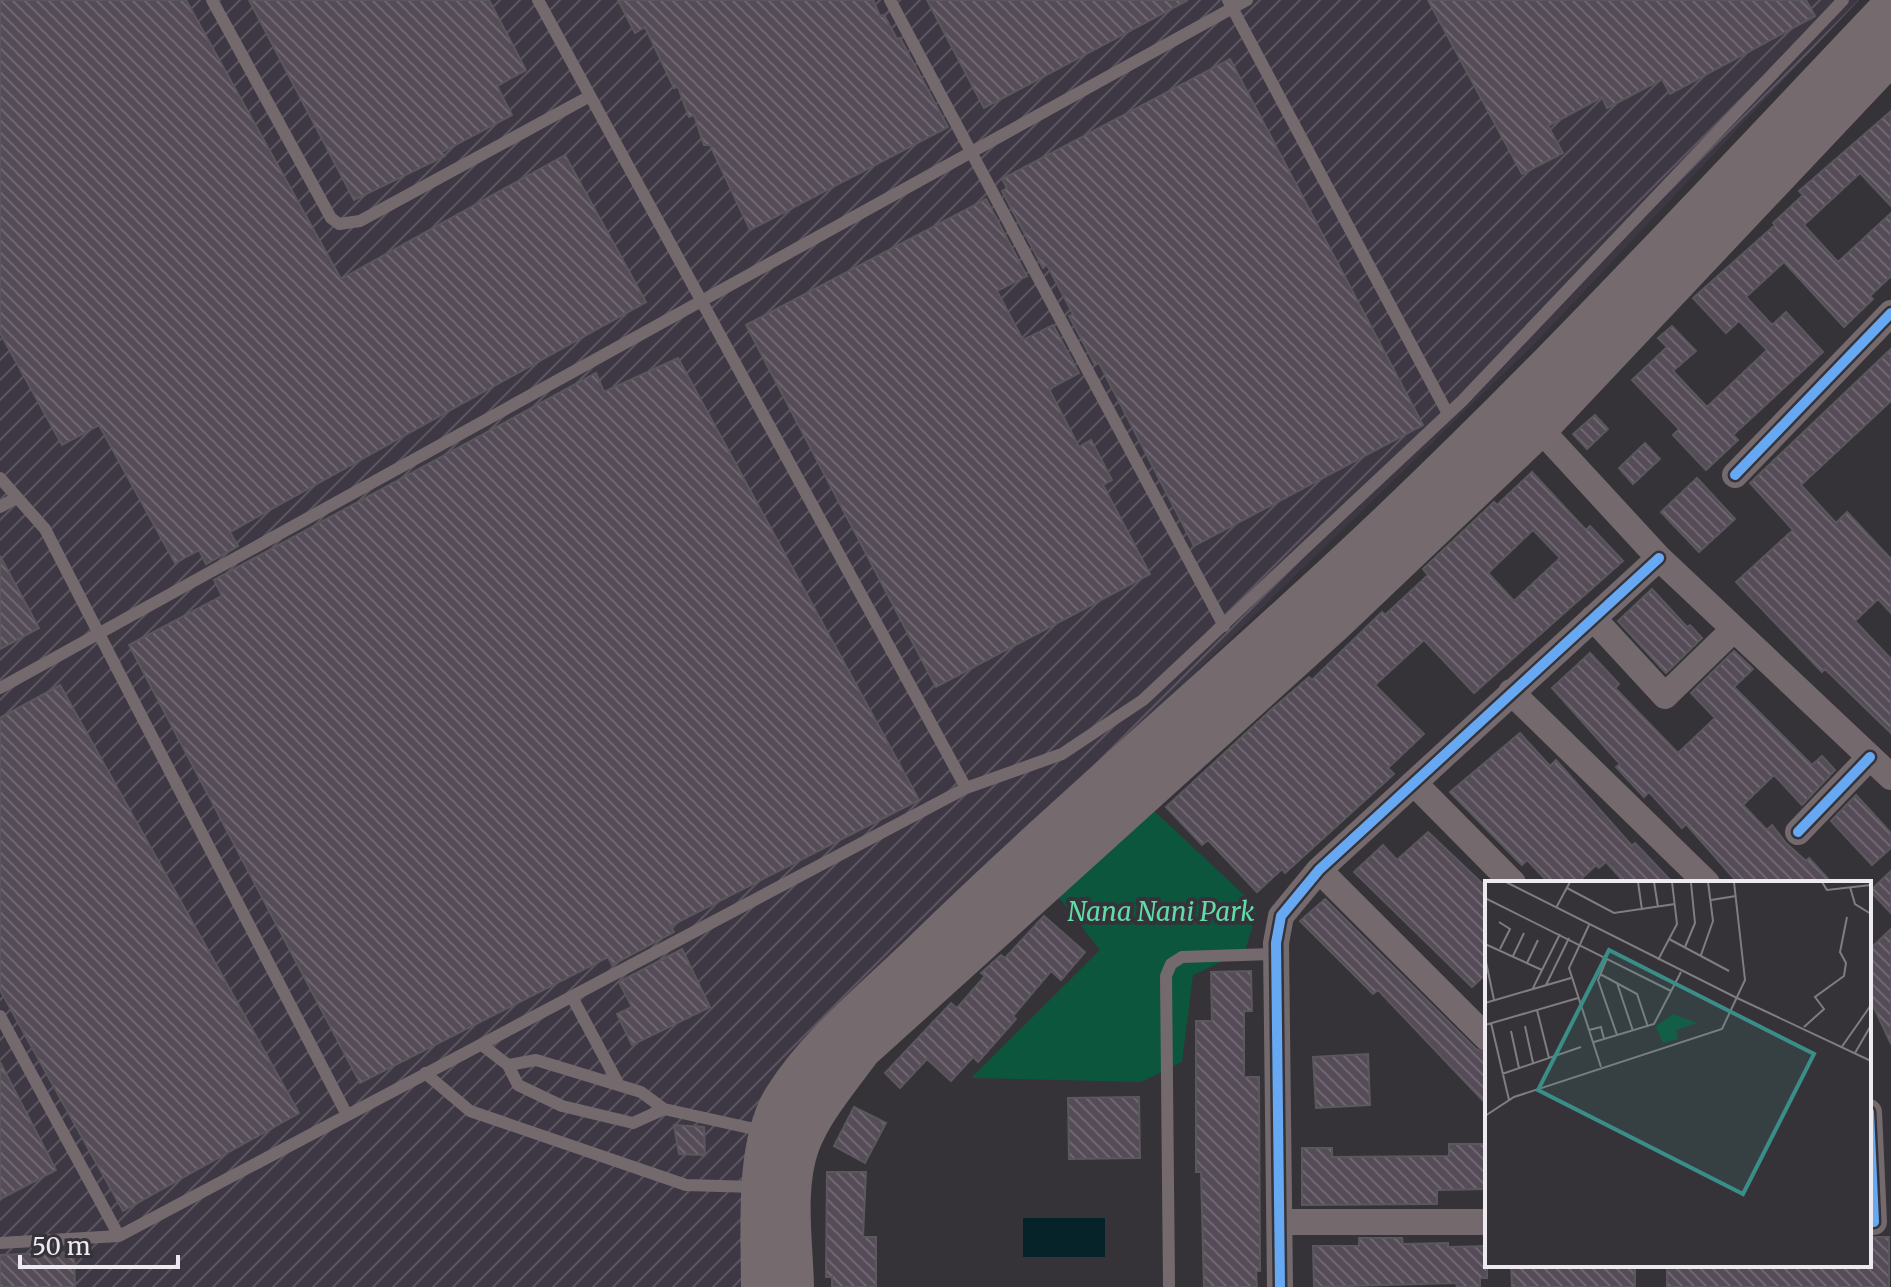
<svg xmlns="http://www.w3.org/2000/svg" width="1891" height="1287" viewBox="0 0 1891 1287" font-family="Merriweather,serif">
<defs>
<pattern id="industrial-furrows" width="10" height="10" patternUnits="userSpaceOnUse" patternTransform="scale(2)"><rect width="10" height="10" fill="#3e3844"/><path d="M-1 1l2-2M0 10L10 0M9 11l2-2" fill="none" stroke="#5a555f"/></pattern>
<pattern id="building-back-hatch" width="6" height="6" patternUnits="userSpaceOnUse" patternTransform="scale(2)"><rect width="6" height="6" fill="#554c58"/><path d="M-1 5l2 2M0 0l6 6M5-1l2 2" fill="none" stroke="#6e6670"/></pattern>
</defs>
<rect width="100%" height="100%" fill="#353338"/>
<path fill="url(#industrial-furrows)" d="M 0,0 L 1859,0 L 1536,342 L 807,1049 L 758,1287 L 0,1287 Z"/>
<path fill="#0c563d" d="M 1151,808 L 1258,908 L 1245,951 L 1193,975 L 1182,1062 L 1141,1082 L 971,1078 L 1100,950 L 1056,894 Z"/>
<path fill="#052329" d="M 1023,1218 L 1105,1218 L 1105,1257 L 1023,1257 Z"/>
<path fill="url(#building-back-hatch)" stroke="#5a585c" stroke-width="2" fill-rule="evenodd" d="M 0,0 L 186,0 L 341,279 L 565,155 L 646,302 L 230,532 L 238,546 L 206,564 L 199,550 L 175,563 L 99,425 L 62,445 L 0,333 Z
M 249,0 L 489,0 L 526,70 L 497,86 L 512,115 L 442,152 L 445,156 L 354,200 Z
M 618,0 L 873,0 L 880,16 L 884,15 L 897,39 L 900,38 L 948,127 L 750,230 L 710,145 L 704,145 L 694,115 L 689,117 L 678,87 L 674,88 L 645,27 L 635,33 Z
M 927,0 L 1188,0 L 984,108 Z
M 1428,0 L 1806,0 L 1815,16 L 1670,94 L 1662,79 L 1607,108 L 1602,97 L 1548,126 L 1563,153 L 1522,174 Z
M 1230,59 L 1423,425 L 1194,546 L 1099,363 L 1095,365 L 1069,316 L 1073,314 L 1047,265 L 1043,268 L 1002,191 L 1007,188 L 1002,179 Z
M 1891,111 L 1891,206 L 1860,173 L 1804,225 L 1838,262 L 1891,213 L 1891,276 L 1870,296 L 1873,299 L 1844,327 L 1784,262 L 1746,297 L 1772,325 L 1786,312 L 1823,352 L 1733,435 L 1738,440 L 1706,470 L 1673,435 L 1679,429 L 1632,380 L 1667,347 L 1658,338 L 1672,326 L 1696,351 L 1673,371 L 1707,407 L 1767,350 L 1739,321 L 1726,333 L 1693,298 L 1775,225 L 1773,223 L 1803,195 L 1799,191 Z
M 986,199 L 1027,276 L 997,291 L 1023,340 L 1053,325 L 1079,373 L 1049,389 L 1079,447 L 1091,440 L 1112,480 L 1103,485 L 1150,574 L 936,687 L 746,325 Z
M 1891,349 L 1891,401 L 1801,485 L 1836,523 L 1847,512 L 1891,559 L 1891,613 L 1878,599 L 1855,621 L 1891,659 L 1891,733 L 1825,669 L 1822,672 L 1736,582 L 1793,530 L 1750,483 Z
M 678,358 L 919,800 L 670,926 L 674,932 L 612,965 L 608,957 L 360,1083 L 129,645 L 222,596 L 214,580 L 596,373 L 604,392 Z
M 1595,415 L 1608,429 L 1587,449 L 1573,434 Z
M 1645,443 L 1660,459 L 1633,484 L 1619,468 Z
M 1532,472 L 1586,530 L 1590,526 L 1623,561 L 1474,693 L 1424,640 L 1375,685 L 1424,734 L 1388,768 L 1394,774 L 1285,873 L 1282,869 L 1257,892 L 1208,840 L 1202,845 L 1166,807 L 1272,709 L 1309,677 L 1312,680 L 1382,612 L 1385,615 L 1428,575 L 1423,569 L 1494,502 L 1497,505 ZM 1533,530 L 1560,558 L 1514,601 L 1488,573 Z
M 1697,478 L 1735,519 L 1699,552 L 1661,512 Z
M 0,556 L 39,628 L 0,649 Z
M 1652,589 L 1687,627 L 1690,625 L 1702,638 L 1666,673 L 1618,621 Z
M 1734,651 L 1753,669 L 1734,687 L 1812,765 L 1822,756 L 1835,770 L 1802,805 L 1774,775 L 1743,805 L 1767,830 L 1772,825 L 1786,843 L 1806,861 L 1809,858 L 1832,883 L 1738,883 L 1686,824 L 1682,828 L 1649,792 L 1644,797 L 1616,767 L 1620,764 L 1552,688 L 1590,653 L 1619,684 L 1615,688 L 1678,753 L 1715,718 L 1691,693 Z
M 60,685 L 299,1113 L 123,1211 L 0,990 L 0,718 Z
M 1520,733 L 1550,766 L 1556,760 L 1632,846 L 1635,843 L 1673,883 L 1625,883 L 1606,862 L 1599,868 L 1596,865 L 1577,883 L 1549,883 L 1527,860 L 1522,865 L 1450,792 Z
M 1856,795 L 1891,833 L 1891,848 L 1872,865 L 1831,821 Z
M 1428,832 L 1487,888 L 1487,973 L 1472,987 L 1354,872 L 1383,845 L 1397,860 Z
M 1891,871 L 1891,913 L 1870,891 Z
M 1325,899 L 1476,1049 L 1487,1054 L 1487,1105 L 1378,990 L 1373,994 L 1300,921 Z
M 1044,916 L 1085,952 L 1061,980 L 1051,971 L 1013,1016 L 1016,1019 L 978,1062 L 973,1057 L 951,1081 L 927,1059 L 900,1088 L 885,1073 L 951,1003 L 957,1008 L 985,976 L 981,973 L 1001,955 L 1005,958 Z
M 1891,929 L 1891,1044 L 1869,997 L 1869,950 Z
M 682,949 L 710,1007 L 632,1045 L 617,1014 L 632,1007 L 619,982 Z
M 1251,971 L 1252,1011 L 1244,1011 L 1244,1077 L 1259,1077 L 1260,1271 L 1256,1271 L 1257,1287 L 1204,1287 L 1201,1172 L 1196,1172 L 1196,1021 L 1212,1021 L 1211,972 Z
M 1368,1054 L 1370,1105 L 1316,1108 L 1313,1057 Z
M 0,1062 L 56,1170 L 0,1199 Z
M 1139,1097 L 1140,1158 L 1069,1159 L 1068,1098 Z
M 854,1107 L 886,1123 L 865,1163 L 834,1146 Z
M 674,1125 L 704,1127 L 705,1155 L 679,1154 Z
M 1449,1144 L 1486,1144 L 1487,1189 L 1437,1190 L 1437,1204 L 1302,1205 L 1302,1148 L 1332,1148 L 1332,1157 L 1449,1156 Z
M 827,1172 L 866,1172 L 863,1237 L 876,1237 L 876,1287 L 832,1287 L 832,1277 L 826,1277 Z
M 1869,1237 L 1889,1237 L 1889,1287 L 1667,1287 L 1667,1265 L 1869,1265 Z
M 1359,1238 L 1402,1238 L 1403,1244 L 1448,1243 L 1448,1247 L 1487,1246 L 1487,1278 L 1480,1278 L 1480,1287 L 1457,1287 L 1456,1283 L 1314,1287 L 1313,1246 L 1359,1246 Z
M 74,1252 L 75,1287 L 0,1287 L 0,1255 Z
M 1511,1265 L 1635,1265 L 1635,1287 L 1512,1287 Z"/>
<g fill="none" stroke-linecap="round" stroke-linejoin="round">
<path stroke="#746a6d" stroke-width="12" d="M 212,0 L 331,218 L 339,224 L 360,221 L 590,96
M 538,0 L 966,788
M 890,0 L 1224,626
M 1228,0 L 1448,414
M 0,478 L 45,529 L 347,1115
M 0,507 L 16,498
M 0,688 L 1247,0
M 572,997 L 619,1085
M 0,1016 L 119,1236
M 482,1045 L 508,1065 L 536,1060 L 641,1092 L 664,1109 L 763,1131
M 508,1065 L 518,1085 L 562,1106 L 633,1123 L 664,1109
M 425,1073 L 470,1111 L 686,1185 L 755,1187
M 0,1243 L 119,1236 L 966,788 L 1062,754 L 1143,700 L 1462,401 L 1843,0
M 1169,1285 L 1166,976 L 1171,964 L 1182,957 L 1275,954"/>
<path stroke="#746a6d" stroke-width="26" d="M 1528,416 L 1659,558 L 1891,777
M 1735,475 L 1891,313
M 1593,618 L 1665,696 L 1734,629
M 1511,692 L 1707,883
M 1414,783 L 1513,883
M 1798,832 L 1870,757
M 1319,870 L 1487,1038
M 1869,1112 L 1874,1222
M 1280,1222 L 1487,1222
M 1280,1287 L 1276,943 L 1281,916 L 1319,870 L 1659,558"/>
<path stroke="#756a6e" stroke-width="40" d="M 761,1287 C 761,1232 754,1144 784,1097 C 819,1042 876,997 923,951 C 1047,830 1178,718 1305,601 C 1511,414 1699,209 1891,7
M 794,1287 C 793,1241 784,1188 800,1144 C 813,1110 840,1079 861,1050 L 1332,624 L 1539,427 L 1891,54"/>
<defs>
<path id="cycleway" d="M 1735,475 L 1891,313
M 1798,832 L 1870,757
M 1869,1112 L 1874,1222
M 1280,1287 L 1276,943 L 1281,916 L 1319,870 L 1659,558"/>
</defs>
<use href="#cycleway" stroke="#353239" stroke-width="15"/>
<use href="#cycleway" stroke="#66a8f1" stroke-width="10"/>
</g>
<g text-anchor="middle" stroke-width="8" stroke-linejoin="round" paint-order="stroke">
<g font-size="26" font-style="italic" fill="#60dca7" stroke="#353239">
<text x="1161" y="921">Nana Nani Park</text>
</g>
</g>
<g transform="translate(1485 881)">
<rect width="386" height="386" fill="#353338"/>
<path d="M 188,133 L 212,142 L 191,149 L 193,158 L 178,162 L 171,145 Z" fill="#0c563d"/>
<path fill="none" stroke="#7f7d82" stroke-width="2" d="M 21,1 L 250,116M 153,1 L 157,29M 169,1 L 173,26M 337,1 L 342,9 L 386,4M 365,6 L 370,23 L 386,33M 82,7 L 129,32 L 190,23M 0,17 L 186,110M 226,19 L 251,15M 71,27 L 85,1M 14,41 L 25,48 L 15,68M 104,44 L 84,87 L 116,186M 184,58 L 244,90M 0,63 L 57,89M 200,66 L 210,42 L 206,2M 216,74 L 228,40 L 223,1M 28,75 L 39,52M 0,76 L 9,119M 122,77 L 113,99 L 132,154M 173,79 L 192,43 L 187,1M 42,82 L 53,59M 115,93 L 152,113 L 163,146M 132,102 L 148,150M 61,104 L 84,57M 48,107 L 75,53M 250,116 L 386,180M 0,122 L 86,97M 52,129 L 64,177M 6,142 L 24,219M 0,144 L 93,117M 40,145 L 48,182M 319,146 L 339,128 L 330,116 L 359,95 L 361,82 L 355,71 L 362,36M 104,149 L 116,146 L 119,158M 26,150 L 34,187M 109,161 L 169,143 L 196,91M 356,167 L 386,124M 370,172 L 385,146M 17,193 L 96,166M 0,235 L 29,216 L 237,148 L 260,99 L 249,1"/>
<path fill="#3b8d88" fill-opacity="0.15" stroke="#3b8d88" stroke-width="4" d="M 124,69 L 329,173 L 258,313 L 53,209 Z"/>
<rect width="386" height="386" fill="none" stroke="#edebf0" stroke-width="4"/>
</g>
<path d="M20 1255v12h158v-12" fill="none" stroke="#edebf0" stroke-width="4"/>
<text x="32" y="1255" font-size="24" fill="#edebf0" stroke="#353239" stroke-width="6" paint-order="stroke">50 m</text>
</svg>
